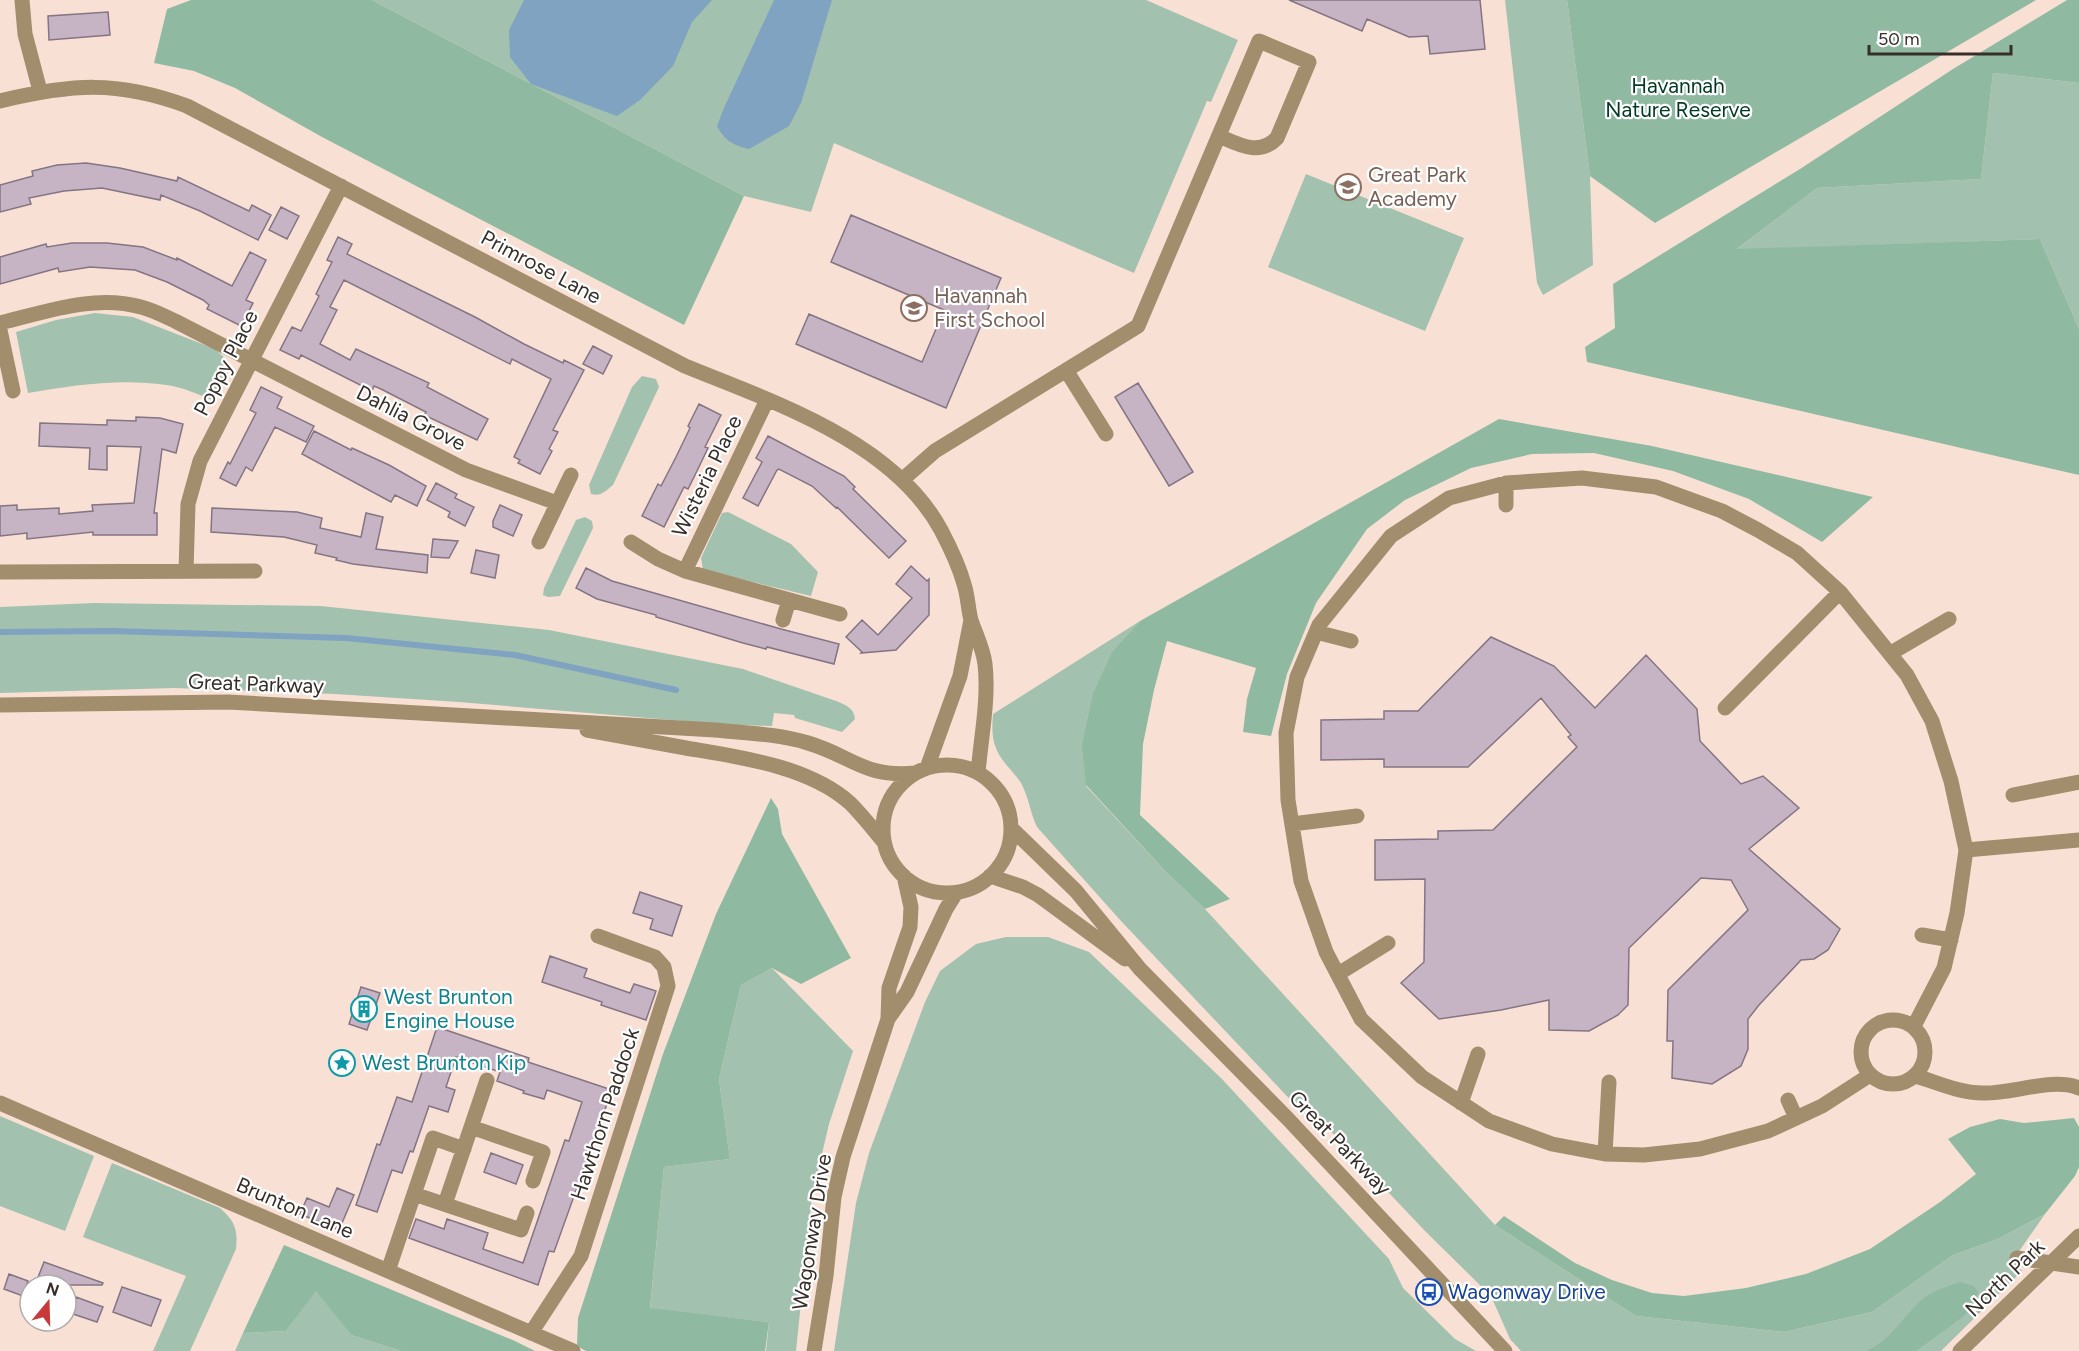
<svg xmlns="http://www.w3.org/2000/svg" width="2079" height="1351" viewBox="0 0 2079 1351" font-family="Figtree,sans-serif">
<rect width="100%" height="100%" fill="#f8e1d4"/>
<path fill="#a3c1af" d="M 372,0 L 1146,0 L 1238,40 L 1211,102 L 1207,101 L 1134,273 L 834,143 L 811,212 L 744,196 Z
M 1505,0 L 1567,0 L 1590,176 L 1593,265 L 1543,295 L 1537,283 Z
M 1993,73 L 2079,83 L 2079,329 L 2040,239 L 1736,250 L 1817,188 L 1981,179 Z
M 1306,174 L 1464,238 L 1425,331 L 1268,267 Z
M 95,313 L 133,317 L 215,349 L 229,362 L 228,373 L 215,401 C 199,395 183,387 166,385 C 121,378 73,385 28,393 L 16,332 L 56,320 Z
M 642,376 L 656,379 L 659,387 L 613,485 C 606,491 600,497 591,494 L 589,485 L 632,387 Z
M 728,512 L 791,544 L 818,572 L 811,596 L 703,570 L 701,558 L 722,513 Z
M 585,517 L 592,521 L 593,528 L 560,596 L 548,597 L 543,595 L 544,588 L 576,520 Z
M 94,603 L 321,606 L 549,630 L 743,669 L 836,701 C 846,705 854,708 855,719 L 842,732 L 795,718 L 794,715 L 774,713 L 772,726 L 731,725 L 459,702 L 335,694 L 174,688 L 0,693 L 0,607 Z
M 1140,621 L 1113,650 L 1086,786 L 1166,872 L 1205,909 L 1495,1225 L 1636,1316 L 1784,1332 L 1872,1312 L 1953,1255 L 1998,1239 L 2045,1214 L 2013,1260 L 2022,1271 L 1941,1351 L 1521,1351 L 1510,1339 L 1491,1296 L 1425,1231 L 1320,1120 L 1303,1113 L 1121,921 L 1037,827 C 1030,812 1029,798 1021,783 C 1018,778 1014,774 1010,769 C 993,750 991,738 993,714 Z
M 1006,937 L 1048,937 L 1089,952 L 1222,1079 L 1389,1259 L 1403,1288 L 1455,1339 L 1476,1351 L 834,1351 L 856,1203 L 869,1153 L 925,1002 L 940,971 L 976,944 Z
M 772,968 L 853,1051 L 829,1124 L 812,1196 L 796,1351 L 766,1351 L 769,1322 L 650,1309 L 664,1167 L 730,1159 L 719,1079 L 741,985 Z
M 0,1116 L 94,1156 L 65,1231 L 0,1206 Z
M 112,1163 L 220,1208 C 235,1221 238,1230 236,1249 L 190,1351 L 153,1351 L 186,1276 L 83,1237 Z
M 316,1290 L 351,1335 L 401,1351 L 235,1351 L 243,1333 L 286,1331 Z"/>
<path fill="#8fbaa1" d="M 191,0 L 372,0 L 744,196 L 684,325 L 322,137 L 235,88 L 194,71 L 154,63 L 167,9 Z
M 1567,0 L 2036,0 L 1655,223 L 1590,176 Z
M 2067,0 L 2079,0 L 2079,83 L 1993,73 L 1981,179 L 1817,188 L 1737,249 L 2040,239 L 2079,329 L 2079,475 L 1587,362 L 1585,347 L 1615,328 L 1613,284 L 1800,169 L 1953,69 Z
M 1499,419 L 1652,446 L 1873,497 L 1822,542 L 1749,499 L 1673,471 L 1594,453 L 1532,454 L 1471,468 L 1405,500 L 1367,529 L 1316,603 L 1287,674 L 1271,736 L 1243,732 L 1247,699 L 1256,668 L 1167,641 L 1154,690 L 1143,744 L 1140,815 L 1230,899 L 1205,909 L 1166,872 L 1086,785 L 1082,745 L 1093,694 L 1113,650 L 1140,621 Z
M 771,798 L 778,809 L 782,834 L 851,958 L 801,984 L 772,968 L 741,985 L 719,1079 L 730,1159 L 664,1167 L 650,1308 L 769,1322 L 765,1351 L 586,1351 L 577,1346 L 578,1318 L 663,1054 L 716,914 Z
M 2074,1118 L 2079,1127 L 2079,1167 L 2075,1176 L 2045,1214 L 1998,1239 L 1953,1255 L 1872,1312 L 1784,1332 L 1636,1316 L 1495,1225 L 1504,1216 L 1575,1263 L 1612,1280 L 1652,1293 L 1684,1296 L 1746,1288 L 1806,1274 L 1870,1249 L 1940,1202 L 1976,1174 L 1948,1139 L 1970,1127 L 2000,1119 L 2024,1123 Z
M 284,1245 L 515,1341 L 535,1351 L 401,1351 L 351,1335 L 316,1291 L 286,1331 L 243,1333 Z
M 1960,1282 L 1974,1286 L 1978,1292 L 1975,1303 L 1964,1316 L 1916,1351 L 1866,1351 C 1890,1342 1905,1313 1925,1297 C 1935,1290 1949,1286 1960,1282 Z"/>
<path fill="#7fa3c0" d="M 524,0 L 712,0 L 692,22 L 673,66 L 640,100 L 617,116 L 531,84 L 510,57 L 509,30 Z
M 774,0 L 832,0 L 801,103 L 789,126 L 749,149 C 733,145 725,141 717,126 L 724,108 Z"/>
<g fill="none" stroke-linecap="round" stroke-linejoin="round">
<path stroke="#7fa3c0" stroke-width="6" d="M 0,632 L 112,631 L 346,638 L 515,655 L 676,690"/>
</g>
<path fill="#c6b4c5" stroke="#847484" stroke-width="1.5" d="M 1289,0 L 1480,0 L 1485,49 L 1430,54 L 1428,36 L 1409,37 L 1367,19 L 1362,31 Z
M 108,12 L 110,35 L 49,40 L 48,16 Z
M 86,163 L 120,168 L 177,181 L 178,177 L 249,211 L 252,205 L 271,215 L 258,240 L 200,211 L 161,195 L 160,200 L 102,188 L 64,191 L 29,198 L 31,204 L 0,212 L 0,185 L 33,176 L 32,171 L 57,165 Z
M 281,207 L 299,216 L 287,239 L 269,230 Z
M 851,215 L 1001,278 L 946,408 L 796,344 L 809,314 L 922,362 L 944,310 L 831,262 Z
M 338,237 L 352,244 L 347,254 L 475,317 L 524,344 L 563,363 L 564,360 L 584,370 L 553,430 L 558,432 L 549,449 L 552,451 L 540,474 L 518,463 L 520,460 L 514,457 L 551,379 L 512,359 L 510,364 L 344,280 L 330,307 L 337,310 L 320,344 L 350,360 L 356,349 L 429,383 L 427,387 L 488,419 L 477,440 L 424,415 L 426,412 L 381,389 L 374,386 L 372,391 L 301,355 L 299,359 L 280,350 L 292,327 L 301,331 L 319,296 L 316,294 L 332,262 L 327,260 Z
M 72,243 L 107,243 L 143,247 L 177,260 L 177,258 L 232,286 L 250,252 L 266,260 L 246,300 L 253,303 L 241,326 L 207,309 L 209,305 L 203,300 L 167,282 L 135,270 L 90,267 L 59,272 L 58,268 L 0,284 L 0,257 L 46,244 L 47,247 Z
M 593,346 L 612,356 L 603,374 L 583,364 Z
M 1138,383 L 1193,472 L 1169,486 L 1115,397 Z
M 261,387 L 282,397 L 277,408 L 314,426 L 306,442 L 275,427 L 252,471 L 246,467 L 236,486 L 220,478 L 228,462 L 230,464 L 256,413 L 250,410 Z
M 699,404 L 721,415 L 705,447 L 708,448 L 697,471 L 688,489 L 684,487 L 664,527 L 642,516 L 658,484 L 661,486 L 676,457 L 690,428 L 688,426 Z
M 136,417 L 160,418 L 183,424 L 176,453 L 162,449 L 154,513 L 157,513 L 157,535 L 93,535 L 93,532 L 27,539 L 27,533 L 0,536 L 0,506 L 17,505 L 17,510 L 59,508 L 59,514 L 93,511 L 92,505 L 134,503 L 141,447 L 107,446 L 107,470 L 89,469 L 90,448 L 39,446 L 40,423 L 107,425 L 107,420 L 136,421 Z
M 314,431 L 351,450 L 352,448 L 389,465 L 426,486 L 417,506 L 395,495 L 391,502 L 302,454 Z
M 768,436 L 844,476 L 855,487 L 853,489 L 906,541 L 889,558 L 837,507 L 836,508 L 812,486 L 779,469 L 777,470 L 758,506 L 743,498 L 762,462 L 756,458 Z
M 436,483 L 457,494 L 455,498 L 474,507 L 465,526 L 448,517 L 450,512 L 427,500 Z
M 500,505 L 522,515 L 513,536 L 493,527 L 493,521 Z
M 212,508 L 297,512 L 322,518 L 320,528 L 361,537 L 366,513 L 383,517 L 376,549 L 428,555 L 427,573 L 353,564 L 336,560 L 337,558 L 315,553 L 317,545 L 284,537 L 211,532 Z
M 433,539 L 458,541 L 449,558 L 431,557 Z
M 476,550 L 499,555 L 495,578 L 471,573 Z
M 911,566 L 927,581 L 929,579 L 929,615 L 896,650 L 861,653 L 862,652 L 846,637 L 862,620 L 878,635 L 912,598 L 896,584 Z
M 586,568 L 612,581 L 781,629 L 839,644 L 834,664 L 767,647 L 766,649 L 743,643 L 656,617 L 656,615 L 597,599 L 576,588 Z
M 1491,637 L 1554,666 L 1595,708 L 1646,655 L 1697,709 L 1700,741 L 1741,784 L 1763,776 L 1799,808 L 1749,849 L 1840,929 L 1828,950 L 1814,959 L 1801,960 L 1759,1005 L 1748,1019 L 1748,1049 L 1741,1066 L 1712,1084 L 1672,1078 L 1673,1041 L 1667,1041 L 1668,990 L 1748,910 L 1731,880 L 1701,878 L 1629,948 L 1628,1005 L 1618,1015 L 1589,1031 L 1549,1030 L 1549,1000 L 1501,1010 L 1439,1019 L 1401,983 L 1424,962 L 1425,879 L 1375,880 L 1375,840 L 1438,839 L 1438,831 L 1493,830 L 1577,747 L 1568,737 L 1571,735 L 1541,698 L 1468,767 L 1384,767 L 1384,759 L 1321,760 L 1321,720 L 1384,719 L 1384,711 L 1418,711 Z
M 640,892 L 682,906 L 672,936 L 650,929 L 653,919 L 633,913 Z
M 550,956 L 587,969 L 584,977 L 630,993 L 634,984 L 656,991 L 646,1020 L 601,1005 L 602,1002 L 542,982 Z
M 361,987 L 380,993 L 367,1030 L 349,1024 Z
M 437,1027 L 529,1058 L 528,1062 L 612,1090 L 554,1252 L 549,1251 L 538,1285 L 409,1238 L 416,1219 L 444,1229 L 447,1219 L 488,1233 L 483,1249 L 523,1263 L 565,1140 L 569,1141 L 582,1102 L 547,1090 L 544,1099 L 523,1093 L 524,1091 L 497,1081 L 500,1072 L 456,1057 L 446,1087 L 455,1090 L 448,1112 L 429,1106 L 413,1152 L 410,1151 L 402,1173 L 392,1170 L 377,1212 L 356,1205 L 377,1144 L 380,1145 L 397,1097 L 412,1102 Z
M 491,1153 L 523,1165 L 516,1184 L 484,1172 Z
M 337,1188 L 354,1195 L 339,1230 L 300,1214 L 307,1198 L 329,1207 Z
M 44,1262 L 103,1283 L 102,1285 L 35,1285 Z
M 9,1274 L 28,1281 L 23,1296 L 4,1289 Z
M 122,1287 L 161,1300 L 151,1326 L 113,1312 Z
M 76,1297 L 103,1307 L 97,1322 L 70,1313 Z"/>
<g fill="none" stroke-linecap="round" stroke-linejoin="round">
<path stroke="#a28d6c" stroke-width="15" d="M 22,0 L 25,34 L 40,91
M 0,101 C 71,84 117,80 187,106 L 685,366 C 773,402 893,441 941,530 C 950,547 959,566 964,584 C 968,596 968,609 971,620 C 976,635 983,648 985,664 C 989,699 981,737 978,773
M 0,323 C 46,312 94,294 141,307 C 153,310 164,316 175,321 L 466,470 L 557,503
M 0,330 L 13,391
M 1066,370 L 1106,434
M 902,480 L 935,451 L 1138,326 L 1259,41 L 1309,62 L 1277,138 C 1259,157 1238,144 1219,136
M 1506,505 L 1506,483
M 539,542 L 571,475
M 631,542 L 658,559 L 685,571 L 840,614
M 186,571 L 188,504 L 200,461 L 341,186
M 685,571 L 767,400
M 0,572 L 255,571
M 783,620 L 789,600
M 1316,632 L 1351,641
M 1891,653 L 1949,619
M 0,705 L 228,702 L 715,730 C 746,733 779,734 808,743 C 852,756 864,778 915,773
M 1725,708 L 1840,592
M 587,730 C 620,736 653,742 686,748 C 739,757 809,766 850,803 C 862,815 873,829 884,842
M883 829a64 64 0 1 1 128 0a64 64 0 1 1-128 0Z
M 927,768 L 960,676 L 971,620
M 2013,795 L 2079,782
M 1292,824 L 1357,816
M 1011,828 L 1076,891 L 1140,969 L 1288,1119 L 1505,1351
M 1966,850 L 2079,840
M 990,876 L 1023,887 L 1038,895 L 1125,959
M 1922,935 L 1951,940
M 1338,974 L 1388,943
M 888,1019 L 889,988 L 910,927 L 911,907 L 904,876
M1861 1052a32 32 0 1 1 64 0a32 32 0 1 1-64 0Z
M 1870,1075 L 1822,1106 L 1768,1131 L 1700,1149 L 1644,1155 L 1605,1154 L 1552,1144 L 1489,1121 L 1422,1077 L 1361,1019 L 1326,952 L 1301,881 L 1288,800 L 1286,733 L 1297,677 L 1319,625 L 1391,536 L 1449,498 L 1506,483 L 1582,478 L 1656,487 L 1722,511 L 1758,530 L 1797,553 L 1840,592 L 1907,675 L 1932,721 L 1951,781 L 1966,850 L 1957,913 L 1944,968 L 1914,1026
M 1916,1076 C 1938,1083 1960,1093 1983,1093 C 2012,1094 2053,1077 2079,1088
M 1788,1100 L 1796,1118
M 0,1103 L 573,1351
M 1461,1103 L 1478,1054
M 471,1127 L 543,1152 L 533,1181
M 1605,1154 L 1609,1082
M 414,1194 L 521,1230 L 527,1213
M 445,1204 L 487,1080
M 2017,1258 L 2079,1267
M 388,1271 L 433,1138 L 464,1149
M 531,1333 L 581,1256 L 668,986 L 664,967 L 655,957 L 598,936
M 814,1351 L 826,1276 L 834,1197 L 843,1157 L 888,1019 L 907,992 L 946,909 L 956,893
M 1960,1351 L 2079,1236"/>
</g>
<defs>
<symbol id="school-ring" viewBox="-11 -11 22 22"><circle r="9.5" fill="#fff" stroke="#8d6e63" stroke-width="1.5"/><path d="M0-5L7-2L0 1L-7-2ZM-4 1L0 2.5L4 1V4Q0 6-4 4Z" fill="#8d6e63"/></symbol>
<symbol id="building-ring" viewBox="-11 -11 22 22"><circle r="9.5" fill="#fff" stroke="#0f9aa8" stroke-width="1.5"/><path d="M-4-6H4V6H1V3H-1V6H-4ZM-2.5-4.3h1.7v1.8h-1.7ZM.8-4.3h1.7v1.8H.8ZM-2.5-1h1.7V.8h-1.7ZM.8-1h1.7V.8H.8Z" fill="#0f9aa8"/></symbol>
<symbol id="sight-ring" viewBox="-11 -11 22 22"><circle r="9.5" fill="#fff" stroke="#0f9aa8" stroke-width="1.5"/><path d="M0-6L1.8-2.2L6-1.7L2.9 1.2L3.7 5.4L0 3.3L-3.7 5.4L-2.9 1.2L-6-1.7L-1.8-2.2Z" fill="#0f9aa8"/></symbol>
<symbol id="bus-ring" viewBox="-11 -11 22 22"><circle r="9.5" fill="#fff" stroke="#1a4fb4" stroke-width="1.5"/><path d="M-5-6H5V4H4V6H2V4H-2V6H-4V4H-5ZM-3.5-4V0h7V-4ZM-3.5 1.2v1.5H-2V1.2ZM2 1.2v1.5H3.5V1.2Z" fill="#1a4fb4"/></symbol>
</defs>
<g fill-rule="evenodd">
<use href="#school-ring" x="1333" y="172" width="30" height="30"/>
<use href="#school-ring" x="899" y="293" width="30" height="30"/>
<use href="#building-ring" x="349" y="994" width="30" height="30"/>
<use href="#sight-ring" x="327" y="1048" width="30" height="30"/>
<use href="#bus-ring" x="1414" y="1277" width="30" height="30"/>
</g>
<g text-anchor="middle" stroke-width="4.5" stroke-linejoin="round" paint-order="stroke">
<g font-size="21" fill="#003a22" stroke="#fff">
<text x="1678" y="93">Havannah<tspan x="1678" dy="24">Nature Reserve</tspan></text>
</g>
<g font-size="21" fill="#785e54" stroke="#fff" text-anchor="start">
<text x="1368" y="182">Great Park<tspan x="1368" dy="24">Academy</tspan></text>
<text x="934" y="303">Havannah<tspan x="934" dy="24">First School</tspan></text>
</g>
<g font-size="21" fill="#372e29" stroke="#fff">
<text transform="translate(541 267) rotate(28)" y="7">Primrose Lane</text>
<text transform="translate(226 363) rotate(-63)" y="7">Poppy Place</text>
<text transform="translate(411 418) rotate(27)" y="7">Dahlia Grove</text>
<text transform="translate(707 476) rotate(-64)" y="7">Wisteria Place</text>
<text transform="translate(256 684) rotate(2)" y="7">Great Parkway</text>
<text transform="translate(605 1114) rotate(-72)" y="7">Hawthorn Paddock</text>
<text transform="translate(1340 1143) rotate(46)" y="7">Great Parkway</text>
<text transform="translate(295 1208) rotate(23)" y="7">Brunton Lane</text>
<text transform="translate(812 1232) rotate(-81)" y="7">Wagonway Drive</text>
<text transform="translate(2005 1278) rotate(-44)" y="7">North Park</text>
</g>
<g font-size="21" fill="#0d838f" stroke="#fff" text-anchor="start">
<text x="384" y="1004">West Brunton<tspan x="384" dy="24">Engine House</tspan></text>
<text x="362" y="1070">West Brunton Kip</text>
</g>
<g font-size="21" fill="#164399" stroke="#fff" text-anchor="start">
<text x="1448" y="1299">Wagonway Drive</text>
</g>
</g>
<g transform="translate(48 1303) rotate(19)"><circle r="28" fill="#ffffff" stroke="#afaba9" stroke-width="1.5"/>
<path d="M0-4.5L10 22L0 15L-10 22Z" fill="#c9393c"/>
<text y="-9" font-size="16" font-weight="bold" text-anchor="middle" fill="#372e29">N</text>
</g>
<path d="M1869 45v9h142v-9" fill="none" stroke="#372e29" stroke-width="3"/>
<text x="1878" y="45" font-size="18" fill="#372e29" stroke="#ffffff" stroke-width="4.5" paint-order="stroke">50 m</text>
</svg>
